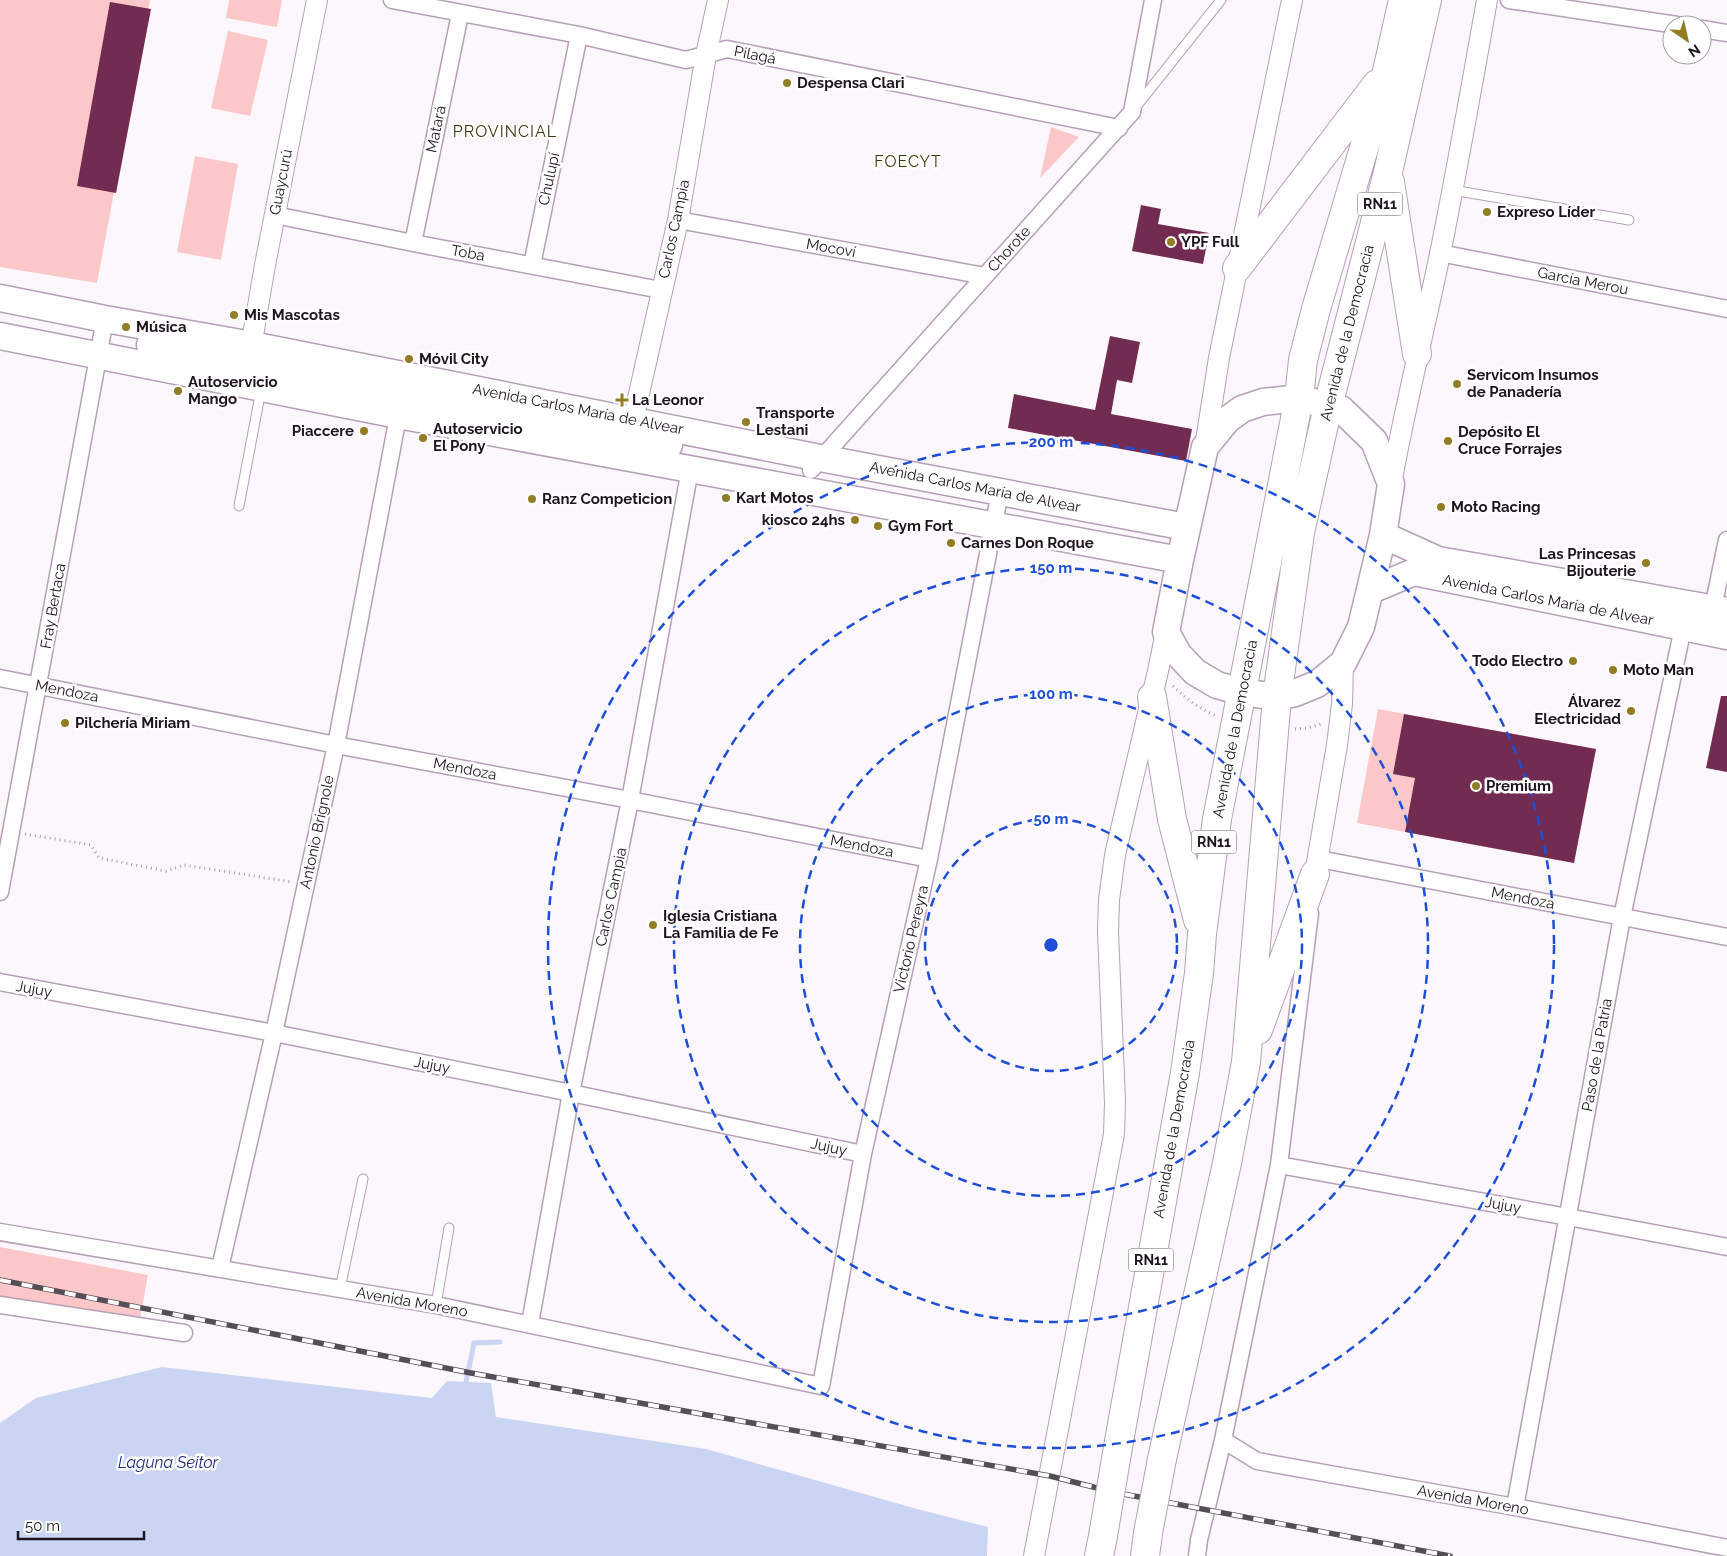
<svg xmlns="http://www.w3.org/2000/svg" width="1727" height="1556" viewBox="0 0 1727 1556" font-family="Raleway,sans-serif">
<rect width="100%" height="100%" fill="#fcf7fc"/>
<path fill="#fbc7c8" d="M 0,0 L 150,0 L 97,283 L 0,267 Z
M 229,0 L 282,0 L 277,27 L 226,18 Z
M 228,31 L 268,40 L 250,116 L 211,108 Z
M 1051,127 L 1079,137 L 1040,178 Z
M 195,156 L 238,164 L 221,260 L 177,252 Z
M 1378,709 L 1596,749 L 1574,863 L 1357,823 Z
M 0,1247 L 148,1275 L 140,1319 L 0,1296 Z"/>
<path fill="#cad4f3" d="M 162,1367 L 432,1398 L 447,1381 L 491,1383 L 496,1417 L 706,1449 L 917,1509 L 988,1527 L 987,1556 L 0,1556 L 0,1423 L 36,1398 Z"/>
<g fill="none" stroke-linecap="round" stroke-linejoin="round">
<path stroke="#cad4f3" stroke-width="5" d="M 466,1382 L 474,1343 L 500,1342"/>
</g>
<path fill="#732c51" d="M 110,2 L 151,9 L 116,193 L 77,186 Z
M 1141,205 L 1161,209 L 1158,224 L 1209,233 L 1203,264 L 1132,251 Z
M 1110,336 L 1140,342 L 1132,383 L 1117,380 L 1111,414 L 1192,429 L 1186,461 L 1008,428 L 1014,394 L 1095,410 Z
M 1721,696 L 1727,696 L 1727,772 L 1706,768 Z
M 1404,714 L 1596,749 L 1574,863 L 1405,832 L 1415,778 L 1393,774 Z"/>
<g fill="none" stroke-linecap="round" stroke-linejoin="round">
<defs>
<path id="service" d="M 1135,108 L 1221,0
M 1452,190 L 1629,220
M 239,506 L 261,390
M 340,1289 L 363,1179
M 436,1305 L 449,1228"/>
<path id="minor" d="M 392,0 L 579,35 L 686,60 L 727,49 L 1119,128
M 1509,0 L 1677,25
M 1702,29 L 1727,33
M 275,215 L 413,243 L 661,290
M 678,220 L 985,276
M 413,243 L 460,14
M 1440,253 L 1727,309
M 532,265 L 579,35
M 811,470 L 1132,112 L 1153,0
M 1713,608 L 1727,540
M 0,678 L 336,745 L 630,800 L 929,859
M 1319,859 L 1727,937
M 0,892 L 105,319
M 0,982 L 274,1033 L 571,1093 L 863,1154
M 1279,1165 L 1568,1217 L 1727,1247
M 0,1232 L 436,1305 L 821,1386 L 863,1154 L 929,859 L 1000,492
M 220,1268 L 274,1033 L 336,745 L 400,406
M 0,1305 L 184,1333
M 530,1324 L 571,1093 L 630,800 L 690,469
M 1223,1440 L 1257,1461 L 1515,1507 L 1727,1548
M 1515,1507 L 1622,917 L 1685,618
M 1197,1556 L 1199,1540 L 1223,1440 L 1279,1165 L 1310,913"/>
<path id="tertiary" d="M 249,359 L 265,265 L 317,0
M 630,434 L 678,220 L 706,55 L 718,0
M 1205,447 L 1219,358 L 1292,0
M 1391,484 C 1405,407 1424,331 1440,254 C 1457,170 1472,85 1487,0
M 1315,874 L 1337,745 L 1342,704 L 1343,663
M 1034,1556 L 1114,1134 L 1115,1102 L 1108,932 L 1109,900 L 1115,855 L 1158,671 L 1166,632"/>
<path id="primary" d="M 0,298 L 105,319 L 252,345 L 820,458 L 1186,527
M 0,336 L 398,415 L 1180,560
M 150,345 L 669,445
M 1299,398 L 1341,409 L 1374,441 L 1391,484 L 1383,535 L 1361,627 L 1343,663 L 1317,684 L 1295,693 L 1277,697 L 1242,692 L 1217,685 L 1195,672 L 1178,654 L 1166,632 L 1180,560 L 1205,447 L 1227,420 L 1242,409 L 1263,402 Z
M 1383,535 L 1438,560 L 1727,611
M 1371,590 L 1414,572 L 1727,636"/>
<path id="trunk" d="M 1390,182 L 1417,354
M 1237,268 L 1377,84
M 1152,697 L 1172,819 L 1198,920
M 1258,1030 L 1315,874
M 1118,1447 L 1185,1073 L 1199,973 L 1202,934 L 1217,819 L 1299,398 L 1303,360 L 1316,309 L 1387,71 L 1403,0
M 1162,1459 L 1227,1163 L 1246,1062 L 1277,697 L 1300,533 L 1328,406 L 1388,172 L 1427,0
M 1099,1556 L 1103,1536
M 1145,1556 L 1148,1533"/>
</defs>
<use href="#service" stroke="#b79fb9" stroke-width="11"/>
<use href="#minor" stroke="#b79fb9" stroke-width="19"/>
<use href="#tertiary" stroke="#b79fb9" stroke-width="22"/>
<use href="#primary" stroke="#b79fb9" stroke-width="29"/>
<use href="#trunk" stroke="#b79fb9" stroke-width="30"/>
<path stroke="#a39da4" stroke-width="3" stroke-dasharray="1 4" stroke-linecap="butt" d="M 1173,686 C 1185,698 1200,709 1216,716
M 1295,729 L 1308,728 L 1321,724
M 25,834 L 91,845 L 99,858 L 166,871 L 184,865 L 292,882"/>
<use href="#service" stroke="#fff" stroke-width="9"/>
<use href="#minor" stroke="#fff" stroke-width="16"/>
<use href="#tertiary" stroke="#fff" stroke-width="20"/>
<use href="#primary" stroke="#fff" stroke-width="26"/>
<use href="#trunk" stroke="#fff" stroke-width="28"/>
<defs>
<path id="rail" d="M 0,1280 L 471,1373 L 1050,1476 L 1113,1492 L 1450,1556"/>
</defs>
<use href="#rail" stroke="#564e56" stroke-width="5.5"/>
<use href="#rail" stroke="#fff" stroke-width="4" stroke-dasharray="11" stroke-linecap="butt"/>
<defs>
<path id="trunk-bridge" d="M 1148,1533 L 1162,1459
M 1103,1536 L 1118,1447"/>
</defs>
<use href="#trunk-bridge" stroke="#b79fb9" stroke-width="30" stroke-linecap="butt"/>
<use href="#trunk-bridge" stroke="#fff" stroke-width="28"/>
</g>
<g fill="none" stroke="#1d4ed8" stroke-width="2.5" stroke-dasharray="9 6">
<circle cx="1051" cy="945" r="126"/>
<circle cx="1051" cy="945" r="251"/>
<circle cx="1051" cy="945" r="377"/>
<circle cx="1051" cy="945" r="503"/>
</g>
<g fill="#927d24" stroke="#fff" stroke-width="2">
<circle cx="787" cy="83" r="5"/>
<circle cx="1487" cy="212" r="5"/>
<circle cx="1171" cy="242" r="5"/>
<circle cx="234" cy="315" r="5"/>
<circle cx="126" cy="327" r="5"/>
<circle cx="409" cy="359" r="5"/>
<circle cx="1457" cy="384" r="5"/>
<circle cx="178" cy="391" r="5"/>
<path d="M619.5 392.5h5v5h5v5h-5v5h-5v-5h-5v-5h5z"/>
<circle cx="746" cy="422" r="5"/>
<circle cx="364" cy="431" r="5"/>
<circle cx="423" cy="438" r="5"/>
<circle cx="1448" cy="441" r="5"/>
<circle cx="726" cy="498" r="5"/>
<circle cx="532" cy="499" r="5"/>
<circle cx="1441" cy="507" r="5"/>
<circle cx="855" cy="520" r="5"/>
<circle cx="878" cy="526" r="5"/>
<circle cx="951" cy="543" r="5"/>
<circle cx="1646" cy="563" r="5"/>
<circle cx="1573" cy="661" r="5"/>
<circle cx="1613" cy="670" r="5"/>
<circle cx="1631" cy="711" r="5"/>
<circle cx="65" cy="723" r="5"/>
<circle cx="1476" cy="786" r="5"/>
<circle cx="653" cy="925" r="5"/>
</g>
<g text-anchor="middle" stroke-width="5" stroke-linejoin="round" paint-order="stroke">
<g fill="#fff" stroke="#615a62" stroke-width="1">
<rect x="1357.5" y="192.5" width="45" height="23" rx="4"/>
<rect x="1191.5" y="830.5" width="45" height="23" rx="4"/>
<rect x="1128.5" y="1248.5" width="45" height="23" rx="4"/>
</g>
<g font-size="14" font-weight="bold" fill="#1d141e">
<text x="1380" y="209">RN11</text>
<text x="1214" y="847">RN11</text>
<text x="1151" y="1265">RN11</text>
</g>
<g font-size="15" fill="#1d141e" stroke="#fff">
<text transform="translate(755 55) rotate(11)" y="5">Pilagá</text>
<text transform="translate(436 129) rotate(-78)" y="5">Matará</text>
<text transform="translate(549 179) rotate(-78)" y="5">Chulupí</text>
<text transform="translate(281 182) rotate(-79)" y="5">Guaycurú</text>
<text transform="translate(674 229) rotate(-78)" y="5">Carlos Campia</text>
<text transform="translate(831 248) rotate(10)" y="5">Mocoví</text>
<text transform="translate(1009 249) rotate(-48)" y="5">Chorote</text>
<text transform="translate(468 253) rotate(10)" y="5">Toba</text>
<text transform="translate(1583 281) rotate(11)" y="5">García Merou</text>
<text transform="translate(1347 333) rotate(-76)" y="5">Avenida de la Democracia</text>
<text transform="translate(578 409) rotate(11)" y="5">Avenida Carlos María de Alvear</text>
<text transform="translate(975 487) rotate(11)" y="5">Avenida Carlos María de Alvear</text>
<text transform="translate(1548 600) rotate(11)" y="5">Avenida Carlos María de Alvear</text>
<text transform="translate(53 606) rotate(-80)" y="5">Fray Bertaca</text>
<text transform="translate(67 691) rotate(11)" y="5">Mendoza</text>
<text transform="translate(1235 729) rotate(-79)" y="5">Avenida de la Democracia</text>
<text transform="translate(465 769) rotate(11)" y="5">Mendoza</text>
<text transform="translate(317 832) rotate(-78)" y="5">Antonio Brignole</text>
<text transform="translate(862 846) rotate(11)" y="5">Mendoza</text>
<text transform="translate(611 897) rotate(-78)" y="5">Carlos Campia</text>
<text transform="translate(1523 898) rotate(11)" y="5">Mendoza</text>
<text transform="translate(911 939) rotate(-77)" y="5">Victorio Pereyra</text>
<text transform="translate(34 989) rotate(10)" y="5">Jujuy</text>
<text transform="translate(1597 1055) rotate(-80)" y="5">Paso de la Patria</text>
<text transform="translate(432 1065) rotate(11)" y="5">Jujuy</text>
<text transform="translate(1174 1129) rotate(-80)" y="5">Avenida de la Democracia</text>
<text transform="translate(829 1147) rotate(12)" y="5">Jujuy</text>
<text transform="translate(1503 1205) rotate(10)" y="5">Jujuy</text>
<text transform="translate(412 1302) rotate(10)" y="5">Avenida Moreno</text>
<text transform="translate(1473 1500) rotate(10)" y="5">Avenida Moreno</text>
</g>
<g font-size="15" font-weight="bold" fill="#1d141e" stroke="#fff" text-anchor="start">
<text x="797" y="88">Despensa Clari</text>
<text x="1497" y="217">Expreso Líder</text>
<text x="1181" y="247">YPF Full</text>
<text x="244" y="320">Mis Mascotas</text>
<text x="136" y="332">Música</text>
<text x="419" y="364">Móvil City</text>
<text x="1467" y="380">Servicom Insumos<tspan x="1467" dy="17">de Panadería</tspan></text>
<text x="188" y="387">Autoservicio<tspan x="188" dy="17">Mango</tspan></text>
<text x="632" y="405">La Leonor</text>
<text x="756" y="418">Transporte<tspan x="756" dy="17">Lestani</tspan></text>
<text x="433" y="434">Autoservicio<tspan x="433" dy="17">El Pony</tspan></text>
<text x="354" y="436" text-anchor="end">Piaccere</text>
<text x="1458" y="437">Depósito El<tspan x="1458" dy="17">Cruce Forrajes</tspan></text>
<text x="736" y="503">Kart Motos</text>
<text x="542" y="504">Ranz Competicion</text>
<text x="1451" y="512">Moto Racing</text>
<text x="845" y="525" text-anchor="end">kiosco 24hs</text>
<text x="888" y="531">Gym Fort</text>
<text x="961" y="548">Carnes Don Roque</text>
<text x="1636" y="559" text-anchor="end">Las Princesas<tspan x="1636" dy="17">Bijouterie</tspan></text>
<text x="1563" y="666" text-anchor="end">Todo Electro</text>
<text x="1623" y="675">Moto Man</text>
<text x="1621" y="707" text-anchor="end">Álvarez<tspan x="1621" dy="17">Electricidad</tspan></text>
<text x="75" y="728">Pilchería Miriam</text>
<text x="1486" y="791">Premium</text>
<text x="663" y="921">Iglesia Cristiana<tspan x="663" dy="17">La Familia de Fe</tspan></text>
</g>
<g font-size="16" letter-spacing="1" fill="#40360b" stroke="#fff">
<text x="505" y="137">PROVINCIAL</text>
<text x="908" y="167">FOECYT</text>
</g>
<g font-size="16" font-style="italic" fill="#202a7d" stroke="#fff">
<text x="168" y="1468">Laguna Seitor</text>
</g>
</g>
<circle cx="1051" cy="945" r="8" fill="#1d4ed8" stroke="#fff" stroke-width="2.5"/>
<g font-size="15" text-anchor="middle" font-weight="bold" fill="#1d4ed8" stroke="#fff" stroke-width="5" stroke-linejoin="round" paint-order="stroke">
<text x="1051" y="447">200 m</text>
<text x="1051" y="573">150 m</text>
<text x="1051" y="699">100 m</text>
<text x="1051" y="824">50 m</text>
</g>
<g transform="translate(1687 40) rotate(146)"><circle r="24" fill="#ffffff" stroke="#a5a1a5"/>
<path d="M0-4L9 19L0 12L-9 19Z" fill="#927d24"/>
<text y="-8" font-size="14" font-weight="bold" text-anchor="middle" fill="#1d141e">N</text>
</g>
<path d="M18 1531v8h126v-8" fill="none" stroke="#1d141e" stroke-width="2.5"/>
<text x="25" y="1531" font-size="15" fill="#1d141e" stroke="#ffffff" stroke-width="4" paint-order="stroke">50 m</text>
</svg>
